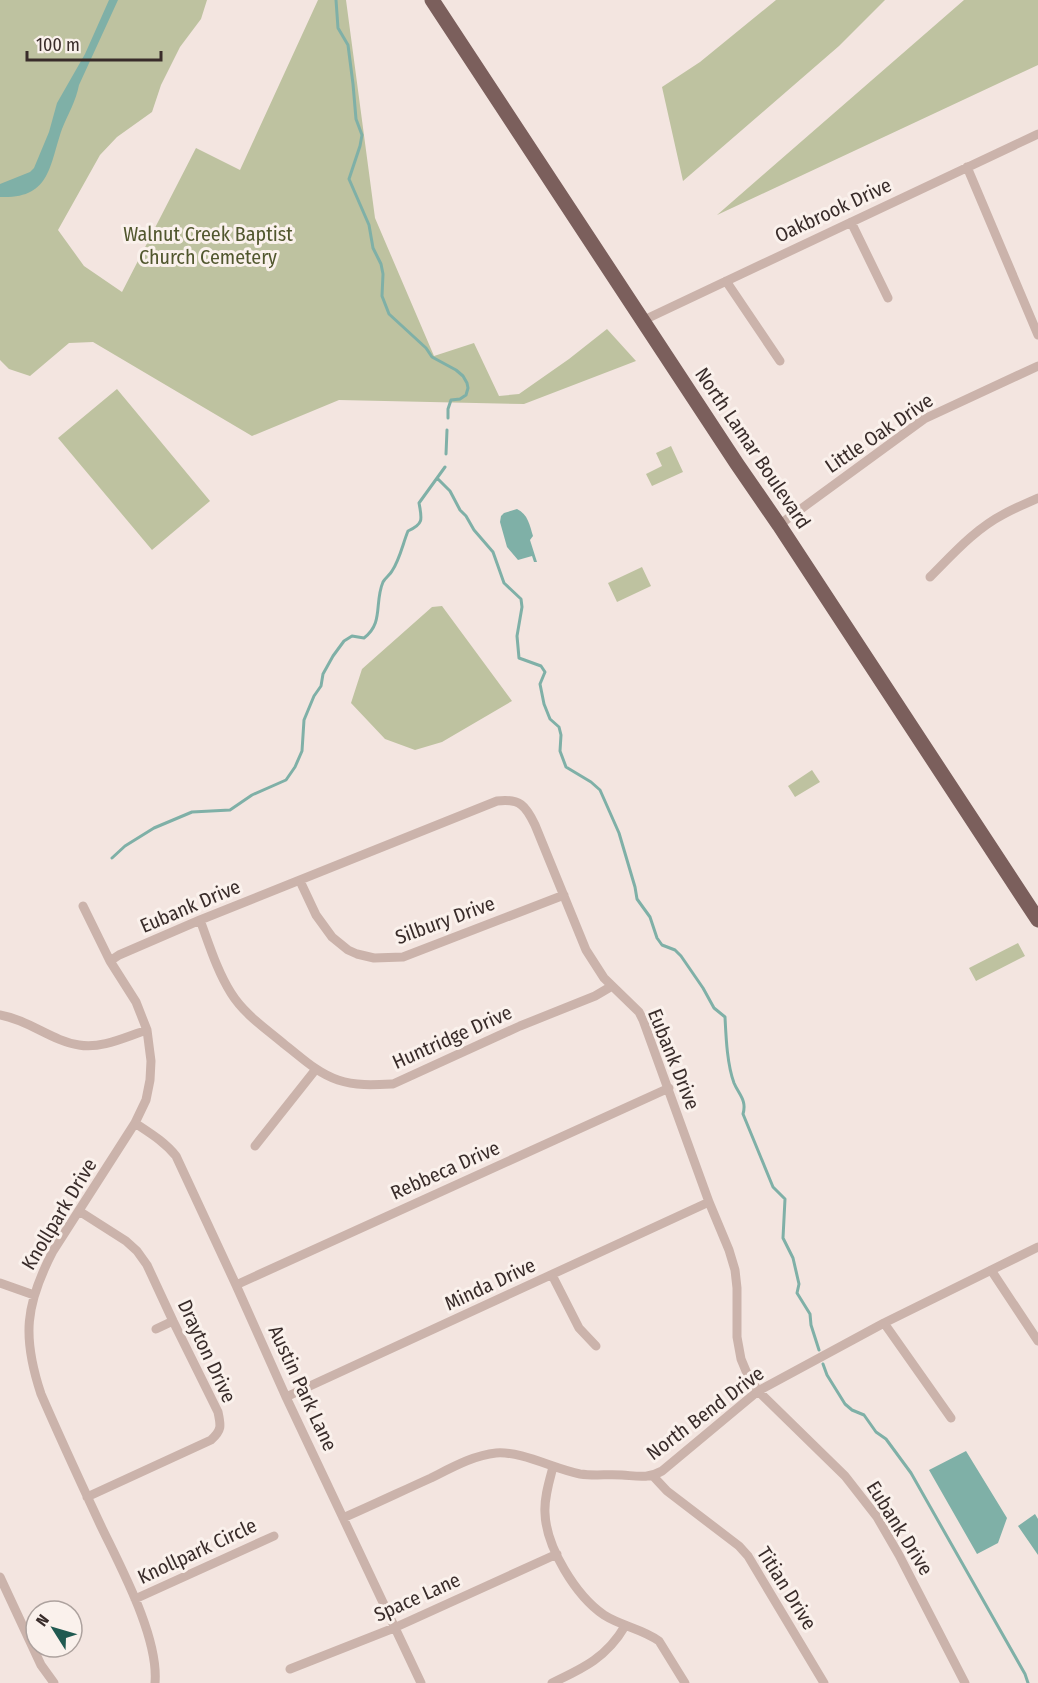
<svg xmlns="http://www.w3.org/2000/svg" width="1038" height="1683" viewBox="0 0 1038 1683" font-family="'Fira Sans Condensed',sans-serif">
<rect width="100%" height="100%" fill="#f3e5e0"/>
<path fill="#bec2a0" d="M 0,0 L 207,0 L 201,19 L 180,47 L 161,85 L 152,112 L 117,137 L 100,155 L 58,230 L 84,266 L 122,292 L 196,148 L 240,170 L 318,0 L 346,0 L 375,218 L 434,356 L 474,343 L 499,396 L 519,394 L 569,359 L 607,329 L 636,361 L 524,404 L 339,400 L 252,436 L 93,342 L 69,343 L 30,376 L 9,369 L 0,360 Z
M 776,0 L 885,0 L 839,46 L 683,181 L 662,87 L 700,62 Z
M 964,0 L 1038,0 L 1038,65 L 717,215 Z
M 117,389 L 210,501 L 152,550 L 58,438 Z
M 671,446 L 683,472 L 652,486 L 646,474 L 662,466 L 656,453 Z
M 642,567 L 651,586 L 617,602 L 608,583 Z
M 442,606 L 512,701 L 442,742 L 415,750 L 385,739 L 351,703 L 362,669 L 432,607 Z
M 812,770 L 820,782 L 795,797 L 788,786 Z
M 1018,943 L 1025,956 L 976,981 L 969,968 Z"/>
<path fill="#7fb0a7" d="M 109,0 L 118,0 L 79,85 C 76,101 68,114 62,129 C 49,166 51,199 0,197 L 0,184 L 30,172 L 34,168 L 49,132 L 57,103 L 85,54 Z
M 517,509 C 528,514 530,526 533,536 L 530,540 L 537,562 L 534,562 L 532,556 L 518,560 L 507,547 L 500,522 L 501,516 L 504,513 Z
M 966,1451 L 1007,1518 L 998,1543 L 977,1554 L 929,1470 Z
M 1035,1514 L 1038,1519 L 1038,1555 L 1018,1526 Z"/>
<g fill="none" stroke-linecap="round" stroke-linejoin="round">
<path stroke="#7fb0a7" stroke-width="3" d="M 336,0 L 338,28 L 348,45 L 353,84 L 356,119 L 362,135 L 360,146 L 349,179 L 369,225 L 373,248 L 381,264 L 383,274 L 382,296 L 389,314 L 426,348 L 432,357 L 456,370 L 463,376 L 467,383 L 468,388 L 466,395 L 460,399 L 451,400 L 448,409 L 448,418
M 446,454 L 447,430
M 437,478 L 450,491 L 460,510 L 466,516 L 474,530 L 493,552 L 504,583 L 521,599 L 522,607 L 517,636 L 519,658 L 541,666 L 545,672 L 540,684 L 544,704 L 550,719 L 559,727 L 561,735 L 560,751 L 566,767 L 591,782 L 600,790 L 619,833 L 635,887 L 637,899 L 650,917 L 657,938 L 662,945 L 675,950 L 681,956 L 703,988 L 714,1008 L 725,1017 C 726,1037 727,1064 734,1083 C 739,1095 747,1100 743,1114 L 773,1187 L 785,1199 L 783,1238 L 793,1258 L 799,1284 L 797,1293 L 810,1314 L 811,1325 L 819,1350
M 112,858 L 125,846 L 154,828 L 192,812 L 230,810 L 252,795 L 286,780 L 295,767 L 302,751 L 304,720 L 314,696 L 321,686 L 323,674 L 333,656 L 344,641 L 352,636 L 364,638 C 384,623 374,603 383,582 C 385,578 390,575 392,571 C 400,559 403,543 408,531 C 424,524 422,519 419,503 L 445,467
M 823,1364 L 827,1375 L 845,1404 L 852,1410 L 864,1415 L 876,1432 L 886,1439 L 911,1473 L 1025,1674 L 1028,1683"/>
<path stroke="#cbb3ab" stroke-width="9" d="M 967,167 L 1038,335
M 851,222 L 888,298
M 726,281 L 780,361
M 644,320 L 1038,134
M 779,525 L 924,419 L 1038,366
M 930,577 C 953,554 975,529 1004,514 C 1015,508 1027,503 1038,498
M 300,881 L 316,915 L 332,937 L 348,950 L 357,954 L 374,958 L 403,957 L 564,895
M 83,906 L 110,961 L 136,1002 L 147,1030 L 151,1061 L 150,1080 L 146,1100 L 135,1123 L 53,1251 C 25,1305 22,1337 41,1394 C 60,1438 80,1481 100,1524 C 120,1566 159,1637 155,1683
M 200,920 C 209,944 217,971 231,993 C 244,1014 265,1028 284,1044 C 301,1057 317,1073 338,1080 C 356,1086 373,1085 393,1084 L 520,1026 L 595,996 L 612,986
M 110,961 L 119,955 L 200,920 L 497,801 C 520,798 526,806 535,825 L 586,950 L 604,978 L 639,1012 L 643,1020 L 709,1202 L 729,1250 L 735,1270 L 737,1288 L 737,1337 L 741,1359 L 746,1371 L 758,1391 L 845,1476 L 877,1517 L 899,1555 L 965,1683
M 0,1015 C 29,1020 52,1041 79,1045 C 102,1049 125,1037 147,1030
M 135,1123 C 150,1133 165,1142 176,1156 L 236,1285 L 286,1397 L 421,1683
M 255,1146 L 316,1069
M 79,1211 L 126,1241 L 137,1251 L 147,1265 L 173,1321 L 218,1412 C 221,1426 222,1430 211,1440 L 87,1497
M 991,1270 L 1038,1341
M 552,1275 L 579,1328 L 596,1346
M 0,1283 L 34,1295
M 236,1285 L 669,1088
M 884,1323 L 951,1418
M 156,1329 L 173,1321
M 286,1397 L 709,1202
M 553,1467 C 549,1482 544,1498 545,1513 C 546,1547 576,1596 604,1615 C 621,1626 643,1629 659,1641 L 685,1683
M 653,1476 L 667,1491 L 739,1546 L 748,1556 L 824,1683
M 343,1518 C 373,1505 402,1491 431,1478 C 451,1468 474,1455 496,1453 C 522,1451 554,1469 580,1474 C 594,1476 608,1474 622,1475 C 637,1476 648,1479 662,1471 L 758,1391 L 884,1323 L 1038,1247
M 0,1577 L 41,1665 L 54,1683
M 135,1599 L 274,1536
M 290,1669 L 394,1628 L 557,1554
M 552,1683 C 584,1668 607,1657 625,1626"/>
<path stroke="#7b5f5c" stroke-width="15" d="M 432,0 L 737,464 L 779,525 L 1038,920"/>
</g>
<g text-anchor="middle" stroke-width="6" stroke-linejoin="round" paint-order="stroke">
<g font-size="20" fill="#392c2a" stroke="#faf1ec">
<text transform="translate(833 210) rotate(-25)" y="7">Oakbrook Drive</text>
<text transform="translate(879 433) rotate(-34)" y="7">Little Oak Drive</text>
<text transform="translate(753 448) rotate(56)" y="7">North Lamar Boulevard</text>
<text transform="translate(190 906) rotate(-23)" y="7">Eubank Drive</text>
<text transform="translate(445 920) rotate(-20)" y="7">Silbury Drive</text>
<text transform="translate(452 1037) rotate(-24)" y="7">Huntridge Drive</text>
<text transform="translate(674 1059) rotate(68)" y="7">Eubank Drive</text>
<text transform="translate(445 1170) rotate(-24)" y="7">Rebbeca Drive</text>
<text transform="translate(59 1214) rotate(-59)" y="7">Knollpark Drive</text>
<text transform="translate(490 1284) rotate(-25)" y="7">Minda Drive</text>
<text transform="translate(207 1351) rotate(65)" y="7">Drayton Drive</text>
<text transform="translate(303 1388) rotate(65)" y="7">Austin Park Lane</text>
<text transform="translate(705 1413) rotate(-37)" y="7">North Bend Drive</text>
<text transform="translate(900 1528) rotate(58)" y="7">Eubank Drive</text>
<text transform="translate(197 1551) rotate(-25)" y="7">Knollpark Circle</text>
<text transform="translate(787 1588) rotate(58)" y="7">Titian Drive</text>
<text transform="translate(417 1597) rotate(-24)" y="7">Space Lane</text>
</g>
<g font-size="20" fill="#51572e" stroke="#faf1ec">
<text x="208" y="241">Walnut Creek Baptist<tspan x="208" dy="23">Church Cemetery</tspan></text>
</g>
</g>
<g transform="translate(54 1629) rotate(307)"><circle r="28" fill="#faf1ec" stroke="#ada29e" stroke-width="1.5"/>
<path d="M0-4.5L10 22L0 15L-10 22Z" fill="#205a51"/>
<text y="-9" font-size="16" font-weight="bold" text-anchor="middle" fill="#392c2a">N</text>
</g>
<path d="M27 51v9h134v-9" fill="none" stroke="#392c2a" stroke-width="3"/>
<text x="36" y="51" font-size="18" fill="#392c2a" stroke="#faf1ec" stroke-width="4.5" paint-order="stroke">100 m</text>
</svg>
